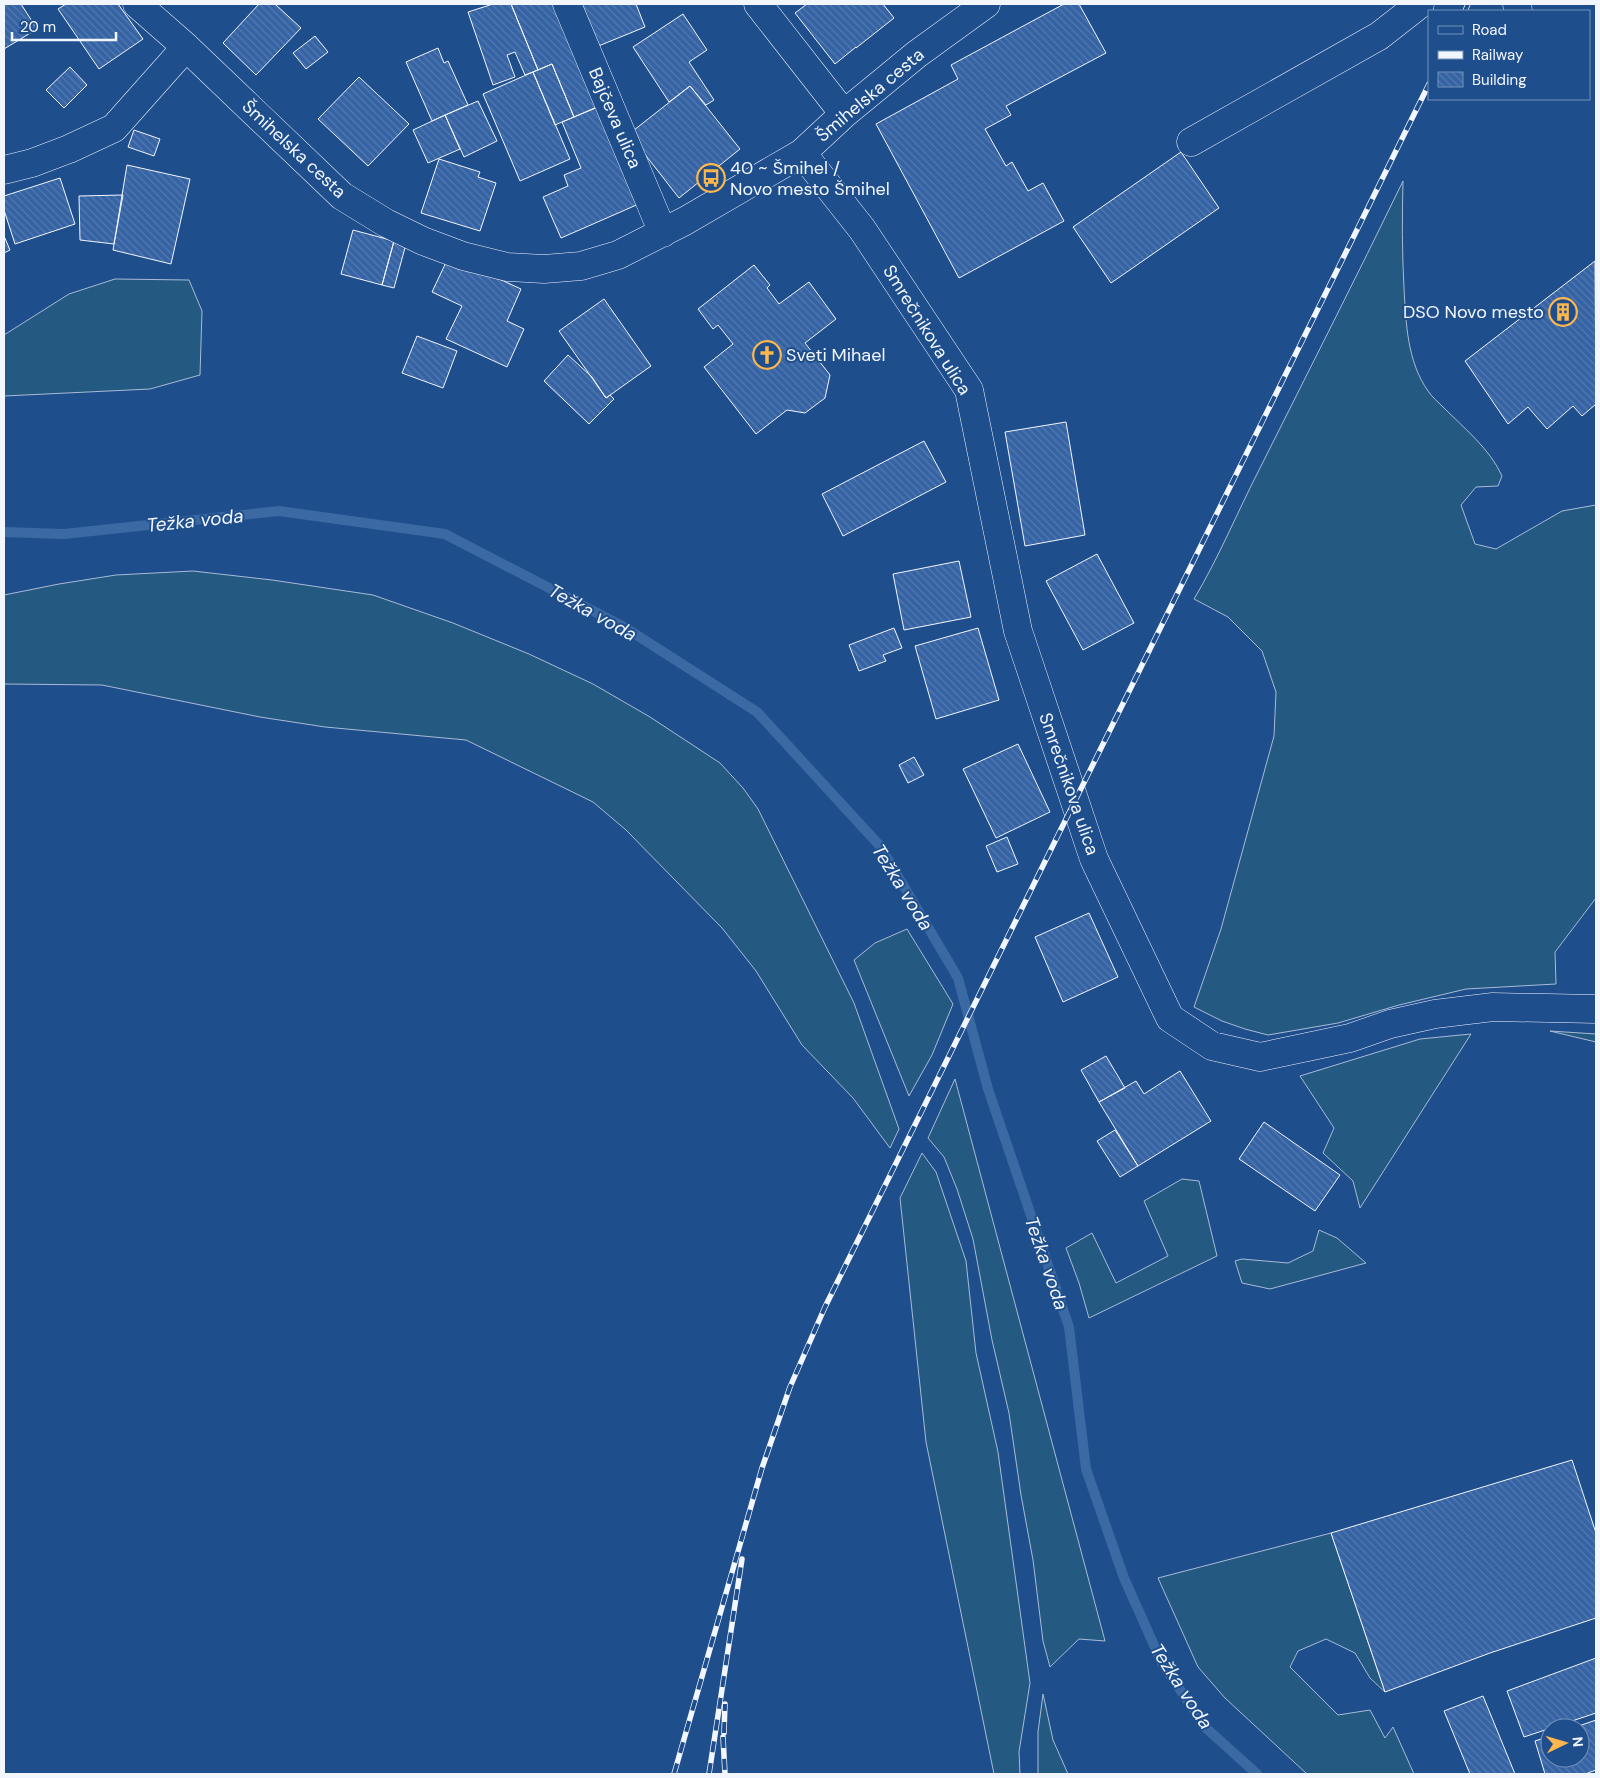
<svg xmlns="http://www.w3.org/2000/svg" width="1600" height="1778" viewBox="0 0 1600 1778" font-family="'DM Sans',sans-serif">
<defs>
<pattern id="building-back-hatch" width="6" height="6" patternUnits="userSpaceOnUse" patternTransform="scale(1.25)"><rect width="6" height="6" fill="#3563a3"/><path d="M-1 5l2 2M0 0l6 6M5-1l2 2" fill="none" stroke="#537ab1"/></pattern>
</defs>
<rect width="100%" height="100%" fill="#1f4e8c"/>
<path fill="#245a82" stroke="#a8bbd7" d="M 1403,181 C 1402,217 1402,252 1404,288 C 1406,323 1407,361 1428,391 C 1432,397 1438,402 1443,407 C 1464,428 1490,449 1502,476 L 1498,486 L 1476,487 L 1461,505 L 1475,544 L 1496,549 L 1562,511 L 1596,505 L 1596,898 L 1555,952 L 1556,984 L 1466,989 L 1399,1005 L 1338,1023 L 1268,1035 L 1245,1029 L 1222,1021 L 1194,1007 L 1221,929 L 1274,736 L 1276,692 L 1262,651 L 1228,617 L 1194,599 C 1219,557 1237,513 1259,470 C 1307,374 1356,278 1403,181 Z
M 115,279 L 189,280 L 202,311 L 200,375 L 150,389 L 4,396 L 4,335 L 69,294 Z
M 193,571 L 272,580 L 373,595 L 453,623 L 529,654 L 593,684 L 650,717 L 720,763 L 743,788 L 758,809 L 854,1003 L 899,1129 L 890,1148 L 853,1098 L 802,1045 L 756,971 L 722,928 L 626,830 L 593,802 L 466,740 L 325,727 L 260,717 L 102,685 L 4,684 L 4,595 L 59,584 L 116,575 Z
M 907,929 L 953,1004 L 932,1055 L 909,1096 L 854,960 L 875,943 Z
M 1550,1031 L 1596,1034 L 1596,1042 Z
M 1471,1034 L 1360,1208 L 1353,1181 L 1323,1153 L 1334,1128 L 1300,1076 L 1420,1039 Z
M 955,1079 L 1105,1641 L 1079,1639 L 1050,1667 L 1043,1641 L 1033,1560 L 1021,1495 L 1009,1413 L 992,1340 L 973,1239 L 957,1189 L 944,1157 L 928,1138 Z
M 922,1153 L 936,1172 L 966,1261 L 976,1353 L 998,1452 L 1030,1683 L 1019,1752 L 1020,1774 L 994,1774 L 926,1442 L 900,1198 Z
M 1182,1179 L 1199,1181 L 1217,1256 L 1089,1318 L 1079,1283 L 1066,1248 L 1092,1233 L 1116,1283 L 1168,1256 L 1144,1201 Z
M 1319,1230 L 1337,1238 L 1366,1263 L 1270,1289 L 1242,1283 L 1235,1261 L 1242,1259 L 1288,1263 L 1313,1251 Z
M 1331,1533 L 1385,1692 L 1370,1678 L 1355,1653 L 1326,1639 L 1298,1651 L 1290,1667 L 1338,1715 L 1370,1710 L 1385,1738 L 1393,1727 L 1414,1774 L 1307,1774 L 1225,1698 L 1198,1667 L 1158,1578 Z
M 1043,1694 L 1053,1740 L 1068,1774 L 1038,1774 L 1038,1732 Z"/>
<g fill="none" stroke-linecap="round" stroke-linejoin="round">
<path stroke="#3b69a3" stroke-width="10" d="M 4,532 L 64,534 L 279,511 L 445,534 L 624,627 L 757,712 L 880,846 L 958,978 L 988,1089 L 1069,1327 L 1086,1469 L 1124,1578 L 1162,1663 L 1206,1728 L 1257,1774"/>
</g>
<path fill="url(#building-back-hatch)" stroke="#f2f6ff" d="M 4,4 L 21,4 L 37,29 L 4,49 Z
M 66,4 L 118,4 L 143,39 L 99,69 L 58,9 Z
M 259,4 L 275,4 L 301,28 L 256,75 L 223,43 Z
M 493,4 L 511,4 L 538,70 L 525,75 L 515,52 L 507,55 L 515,77 L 493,85 L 468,12 Z
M 511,4 L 556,4 L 599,106 L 574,117 L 552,64 L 538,70 Z
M 579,4 L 636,4 L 645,27 L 596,47 Z
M 807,4 L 883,4 L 894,18 L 856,48 L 856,47 L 835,64 L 795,13 Z
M 1064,4 L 1079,4 L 1106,53 L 1006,106 L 1011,115 L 985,129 L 1006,166 L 1012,162 L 1028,191 L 1043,183 L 1064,221 L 959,278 L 876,124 L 958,79 L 951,65 Z
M 683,14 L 707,50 L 689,62 L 714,100 L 706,105 L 690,86 L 669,102 L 633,47 Z
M 315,36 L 328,52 L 306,69 L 293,53 Z
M 438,48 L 444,63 L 448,61 L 468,105 L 432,121 L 406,62 Z
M 552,64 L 574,117 L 555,125 L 533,72 Z
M 70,67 L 87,85 L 64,108 L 46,90 Z
M 533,72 L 570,159 L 520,181 L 483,94 Z
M 359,77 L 409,124 L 368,166 L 318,119 Z
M 690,86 L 740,149 L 679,198 L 629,134 Z
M 478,101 L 497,141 L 464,157 L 445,115 Z
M 603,105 L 641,203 L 561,238 L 543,197 L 568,186 L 564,175 L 581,168 L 562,122 Z
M 445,115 L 460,149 L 428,163 L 413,130 Z
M 134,130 L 160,139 L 154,156 L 128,147 Z
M 1181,152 L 1219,208 L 1111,283 L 1073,227 Z
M 439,159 L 480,172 L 478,177 L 496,183 L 480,231 L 421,213 Z
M 127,165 L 190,179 L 171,264 L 113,250 Z
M 60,178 L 75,224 L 15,244 L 4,210 L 4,196 Z
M 123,195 L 114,244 L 80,240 L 79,196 Z
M 353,230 L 394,241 L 382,285 L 341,274 Z
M 4,236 L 10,250 L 4,253 Z
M 394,241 L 406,244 L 394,288 L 382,285 Z
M 449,256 L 521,289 L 507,321 L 524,329 L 507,367 L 446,339 L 462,306 L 432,292 Z
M 1595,261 L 1596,404 L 1582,416 L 1573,406 L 1547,429 L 1528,407 L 1508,424 L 1465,361 Z
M 754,265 L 770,285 L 767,288 L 779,304 L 809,282 L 836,319 L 805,343 L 830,375 L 825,398 L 805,413 L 787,410 L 756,434 L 704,367 L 733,344 L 718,325 L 713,329 L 698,309 Z
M 604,299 L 651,366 L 606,398 L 559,331 Z
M 417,336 L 457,351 L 443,388 L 402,373 Z
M 568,355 L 592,377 L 606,398 L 610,395 L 614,399 L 589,424 L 544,381 Z
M 1066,422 L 1085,535 L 1025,546 L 1005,432 Z
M 924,441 L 946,482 L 843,536 L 822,494 Z
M 1097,554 L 1134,623 L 1083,650 L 1046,581 Z
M 959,561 L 971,617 L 904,630 L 893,574 Z
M 894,628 L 902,648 L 883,655 L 886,661 L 859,671 L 849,645 Z
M 978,628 L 999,700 L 936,719 L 915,646 Z
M 1018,744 L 1050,812 L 996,838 L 963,769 Z
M 914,757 L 924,775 L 908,783 L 899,765 Z
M 1007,837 L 1018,864 L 997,872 L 986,846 Z
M 1089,913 L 1118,977 L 1063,1002 L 1035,937 Z
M 1106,1056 L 1125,1088 L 1099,1102 L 1081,1070 Z
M 1180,1071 L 1211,1121 L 1138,1166 L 1099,1102 L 1136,1081 L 1144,1094 Z
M 1264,1122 L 1340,1175 L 1315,1211 L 1239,1159 Z
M 1115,1130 L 1138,1166 L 1120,1177 L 1097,1141 Z
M 1572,1460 L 1596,1533 L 1596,1618 L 1490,1653 L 1385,1692 L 1331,1533 Z
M 1596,1658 L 1596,1713 L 1524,1737 L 1507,1691 Z
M 1483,1696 L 1515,1774 L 1470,1774 L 1444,1711 Z
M 1596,1720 L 1596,1770 L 1585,1774 L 1545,1774 L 1535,1741 L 1550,1736 L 1550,1758 L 1580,1758 L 1580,1728 L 1573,1728 Z"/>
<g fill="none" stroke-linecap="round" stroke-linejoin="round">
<defs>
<path id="minor" d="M 137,4 L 186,47 L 342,196 L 386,223 L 423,241 L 463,256 L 507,267 L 544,269 L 581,266 L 618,255 L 685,221 L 802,153 L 844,114 L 917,54 L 986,4
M 567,4 L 663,233
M 758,4 L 844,114
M 1517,4 L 1518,11
M 1191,142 L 1379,36 L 1420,4
M 802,153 L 862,229 L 969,390 L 1018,631 L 1094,859 L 1170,1018 L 1212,1046 L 1260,1057 L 1350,1038 L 1390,1024 L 1435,1014 L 1493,1007 L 1596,1009
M 4,170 L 32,163 L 69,149 L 114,128 L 186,47"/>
</defs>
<use href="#minor" stroke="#f2f6ff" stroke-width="29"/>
<use href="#minor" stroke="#1f4e8c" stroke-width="28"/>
<defs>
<path id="rail" d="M 1465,11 L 1468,4
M 724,1733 L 725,1704
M 723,1737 L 725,1774
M 674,1774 L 762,1468 L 790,1387 L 825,1307 L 1429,84
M 709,1774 L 742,1559"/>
</defs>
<use href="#rail" stroke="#f2f6ff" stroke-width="5.5"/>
<use href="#rail" stroke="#1f4e8c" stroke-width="4" stroke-dasharray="11" stroke-linecap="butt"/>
</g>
<defs>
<symbol id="bus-ring" viewBox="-11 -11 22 22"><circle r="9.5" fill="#1f4e8c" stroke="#ffb74d" stroke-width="1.5"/><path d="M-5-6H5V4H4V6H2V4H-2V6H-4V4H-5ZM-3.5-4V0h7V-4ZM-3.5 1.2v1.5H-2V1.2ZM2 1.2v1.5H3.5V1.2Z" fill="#ffb74d"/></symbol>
<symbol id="building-ring" viewBox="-11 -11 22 22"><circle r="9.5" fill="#1f4e8c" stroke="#ffb74d" stroke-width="1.5"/><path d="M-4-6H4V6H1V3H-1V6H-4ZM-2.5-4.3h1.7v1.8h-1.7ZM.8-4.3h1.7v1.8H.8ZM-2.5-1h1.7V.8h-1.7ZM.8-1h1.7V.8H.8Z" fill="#ffb74d"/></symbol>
<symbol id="church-ring" viewBox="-11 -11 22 22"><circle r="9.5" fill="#1f4e8c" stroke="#ffb74d" stroke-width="1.5"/><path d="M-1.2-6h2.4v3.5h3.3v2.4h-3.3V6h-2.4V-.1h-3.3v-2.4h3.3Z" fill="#ffb74d"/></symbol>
</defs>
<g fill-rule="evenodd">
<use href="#bus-ring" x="695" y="162" width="32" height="32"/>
<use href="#building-ring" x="1547" y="296" width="32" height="32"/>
<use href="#church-ring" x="751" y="339" width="32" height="32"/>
</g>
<g text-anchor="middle" stroke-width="4" stroke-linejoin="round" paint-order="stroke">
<g font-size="18" fill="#f2f6ff" stroke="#1f4e8c">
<text transform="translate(870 95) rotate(-40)" y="6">Šmihelska cesta</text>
<text transform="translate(615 118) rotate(67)" y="6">Bajčeva ulica</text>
<text transform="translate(294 149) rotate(43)" y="6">Šmihelska cesta</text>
<text transform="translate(927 330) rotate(58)" y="6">Smrečnikova ulica</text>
<text transform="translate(1069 784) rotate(71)" y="6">Smrečnikova ulica</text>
</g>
<g font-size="18" fill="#f2f6ff" stroke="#1f4e8c" text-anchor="start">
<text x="730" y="174">40 ~ Šmihel /<tspan x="730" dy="21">Novo mesto Šmihel</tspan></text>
<text x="1544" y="318" text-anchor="end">DSO Novo mesto</text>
<text x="786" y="361">Sveti Mihael</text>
</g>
<g font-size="19" font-style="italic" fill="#f2f6ff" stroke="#1f4e8c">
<text transform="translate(195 520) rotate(-6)" y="7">Težka voda</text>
<text transform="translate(593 612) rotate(29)" y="7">Težka voda</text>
<text transform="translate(903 887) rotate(58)" y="7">Težka voda</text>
<text transform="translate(1047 1263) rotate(71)" y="7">Težka voda</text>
<text transform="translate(1182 1686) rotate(57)" y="7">Težka voda</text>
</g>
</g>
<rect width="1600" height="1778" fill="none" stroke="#f2f6ff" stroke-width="10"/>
<rect x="1428" y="10" width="162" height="90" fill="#1f4e8c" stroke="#7391ba"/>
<rect x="1438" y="26" width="25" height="8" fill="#1f4e8c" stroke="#7391ba"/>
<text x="1472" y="35" font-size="15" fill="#f2f6ff">Road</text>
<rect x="1438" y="51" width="25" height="8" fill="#f2f6ff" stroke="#7391ba"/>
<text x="1472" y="60" font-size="15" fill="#f2f6ff">Railway</text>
<rect x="1438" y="72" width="25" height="15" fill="url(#building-back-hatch)" stroke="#7391ba"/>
<text x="1472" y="85" font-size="15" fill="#f2f6ff">Building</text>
<g transform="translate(1565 1743) rotate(85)"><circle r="24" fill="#1f4e8c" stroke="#7391ba"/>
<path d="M0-4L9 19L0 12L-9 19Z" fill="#ffb74d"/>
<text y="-8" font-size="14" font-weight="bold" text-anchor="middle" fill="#f2f6ff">N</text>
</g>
<path d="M12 32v8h104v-8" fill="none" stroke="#f2f6ff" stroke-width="2.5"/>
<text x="20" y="32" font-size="15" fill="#f2f6ff" stroke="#1f4e8c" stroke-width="4" paint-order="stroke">20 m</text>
</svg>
